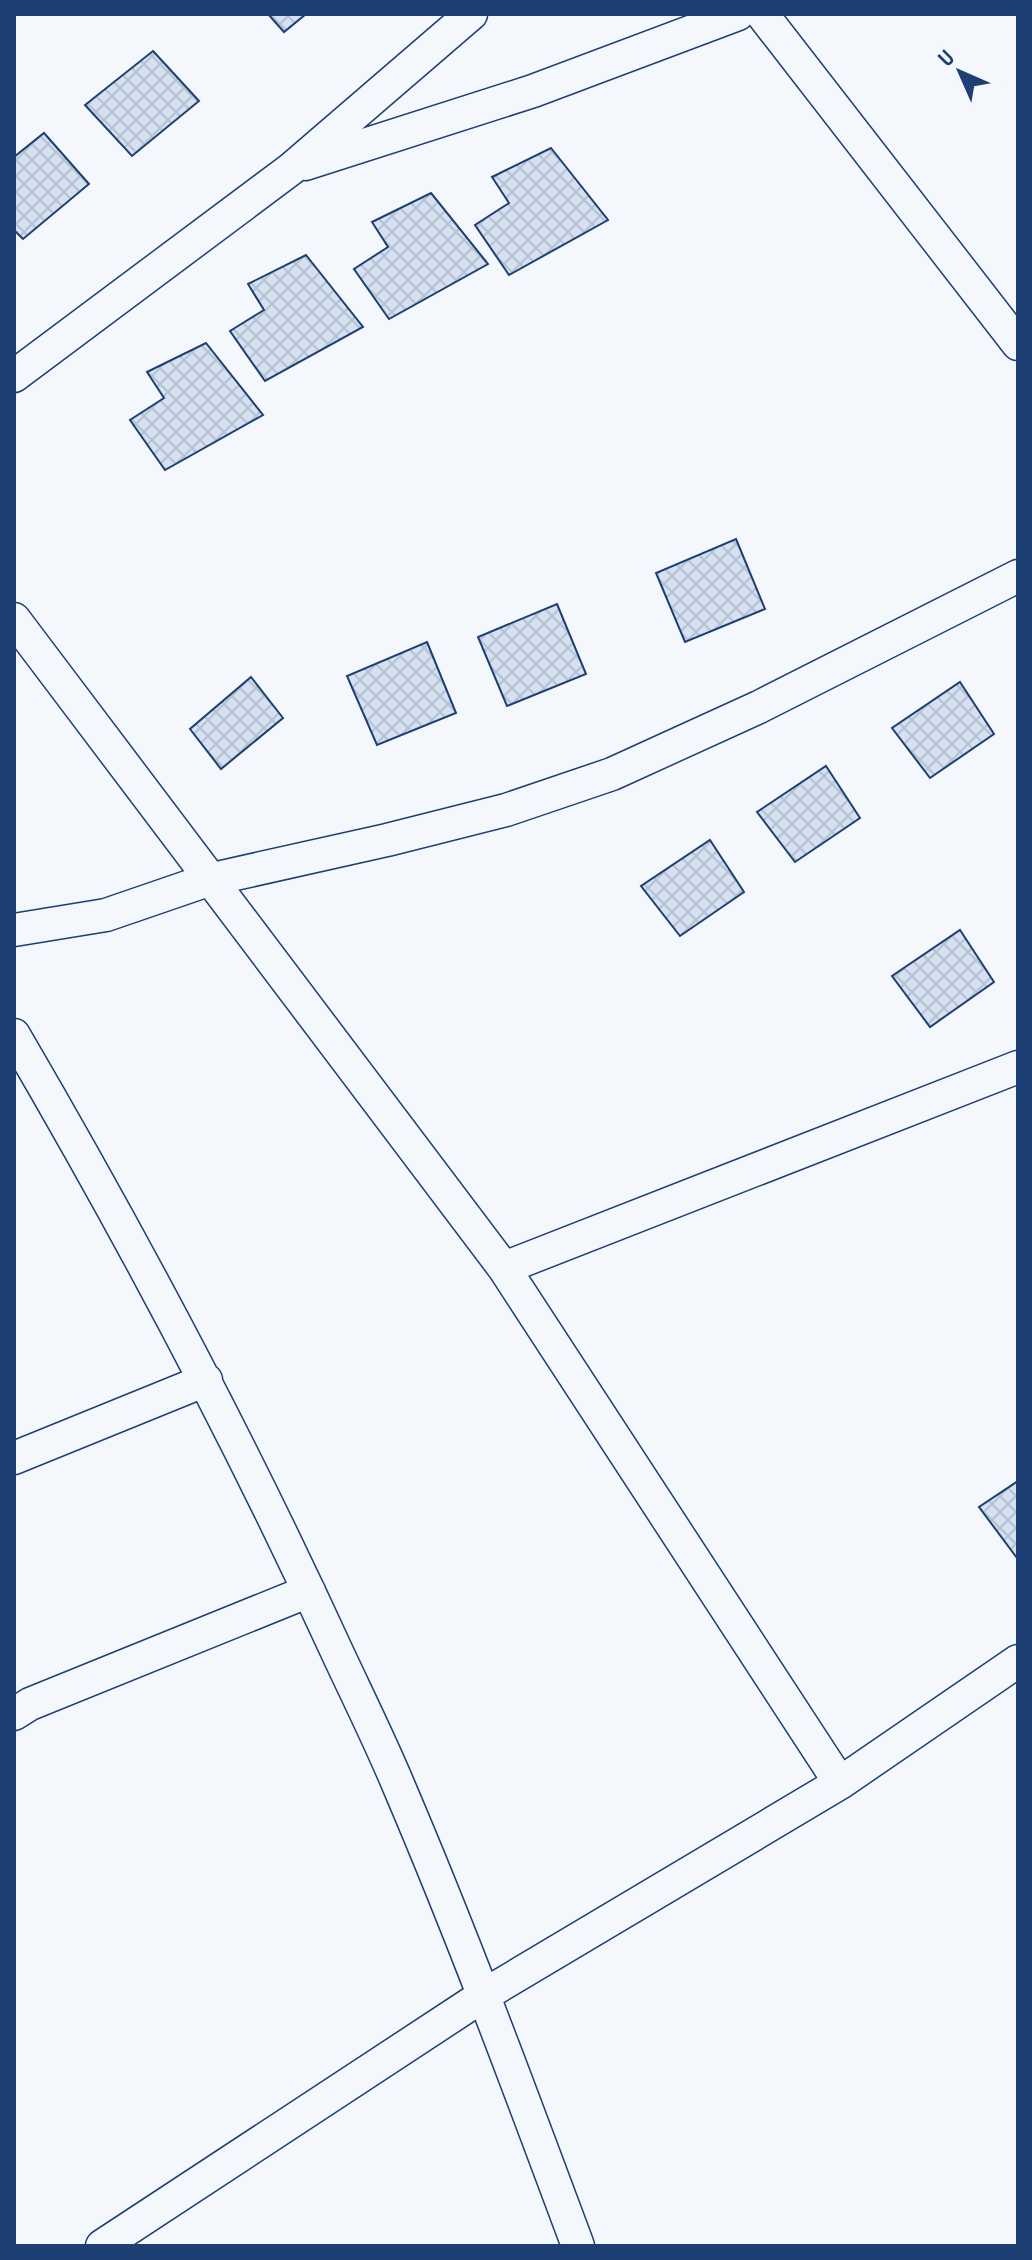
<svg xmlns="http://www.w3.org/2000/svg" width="1032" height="2260" viewBox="0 0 1032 2260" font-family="'PT Sans Narrow',sans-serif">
<defs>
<pattern id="building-cross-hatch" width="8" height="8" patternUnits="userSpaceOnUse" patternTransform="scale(2)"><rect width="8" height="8" fill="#d5e0f0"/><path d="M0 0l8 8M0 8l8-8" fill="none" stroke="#b6c1d1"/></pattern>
</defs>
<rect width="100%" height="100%" fill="#f4f7fb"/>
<path fill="url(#building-cross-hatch)" stroke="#1d3f73" stroke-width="2" d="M 268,14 L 306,14 L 284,32 Z
M 153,51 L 199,101 L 132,156 L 85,105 Z
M 44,133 L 89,184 L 23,239 L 14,230 L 14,157 Z
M 551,148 L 608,220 L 509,275 L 475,225 L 509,203 L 492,177 Z
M 431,193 L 488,264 L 389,319 L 354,269 L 388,247 L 372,222 Z
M 306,255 L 363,327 L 265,381 L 230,331 L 264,310 L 248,284 Z
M 206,343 L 263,415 L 165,470 L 130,420 L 164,398 L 147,372 Z
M 736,539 L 765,609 L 685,642 L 656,573 Z
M 557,604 L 586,674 L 507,706 L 478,637 Z
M 427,642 L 456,713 L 377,745 L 347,676 Z
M 251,677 L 283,718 L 221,769 L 190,729 Z
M 960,682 L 994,734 L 930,778 L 892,728 Z
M 826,766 L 860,818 L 795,862 L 757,812 Z
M 710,840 L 744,892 L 680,936 L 641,886 Z
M 960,930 L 994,982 L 930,1027 L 892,976 Z
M 1018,1481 L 1018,1557 L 1017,1558 L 979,1507 Z"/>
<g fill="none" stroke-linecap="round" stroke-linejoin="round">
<defs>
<path id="street" d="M 762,14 L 1018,344
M 305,164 L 533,91 L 738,14
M 14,376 L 291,169 L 471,14
M 14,619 L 504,1268 L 840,1783
M 14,930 L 106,915 L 208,880 L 387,840 L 506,810 L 612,774 L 759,707 L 1018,576
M 14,1035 C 132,1237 241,1442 338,1654 C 359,1699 381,1743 400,1789 C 464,1939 521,2093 578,2246
M 504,1268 L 1018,1067
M 14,1458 L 206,1380
M 14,1714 L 30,1704 L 309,1591
M 102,2246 L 484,1995 L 840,1783 L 1018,1661"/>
</defs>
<use href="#street" stroke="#1d3f73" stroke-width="35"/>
<use href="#street" stroke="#f4f7fb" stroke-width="32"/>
</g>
<rect width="1032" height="2260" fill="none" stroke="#1d3f73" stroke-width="32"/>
<g transform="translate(960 72) rotate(315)" stroke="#f4f7fb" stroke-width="6" paint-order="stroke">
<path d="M0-6L14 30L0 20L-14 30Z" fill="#1d3f73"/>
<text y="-12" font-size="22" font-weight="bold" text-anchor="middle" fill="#1d3f73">U</text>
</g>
</svg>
